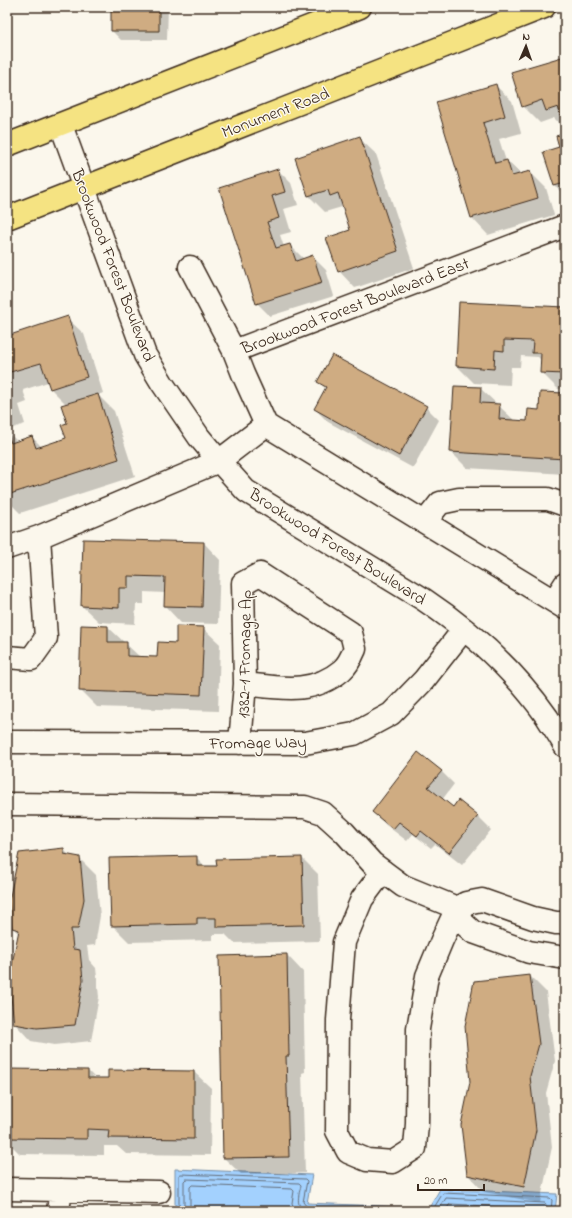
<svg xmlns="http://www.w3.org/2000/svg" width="572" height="1218" viewBox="0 0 572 1218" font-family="'Indie Flower',sans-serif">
<rect width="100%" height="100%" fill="#fbf7ec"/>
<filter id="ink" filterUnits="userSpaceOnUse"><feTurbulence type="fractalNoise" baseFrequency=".025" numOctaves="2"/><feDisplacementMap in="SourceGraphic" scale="8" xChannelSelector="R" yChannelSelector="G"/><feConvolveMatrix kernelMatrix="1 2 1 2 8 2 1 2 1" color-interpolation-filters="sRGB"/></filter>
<g filter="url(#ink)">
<path fill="#a3d1fe" stroke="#798ea4" d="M 175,1169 L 312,1175 L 307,1203 L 429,1208 L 440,1189 L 557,1194 L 555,1211 L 175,1211 Z"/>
<path fill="#0003" d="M 112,7 L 168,7 L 167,40 L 121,40 L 112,31 Z
M 565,57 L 565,126 L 563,127 L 554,118 L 540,123 L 523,106 Z
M 495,85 L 512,101 L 521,133 L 499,139 L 506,161 L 507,161 L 521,174 L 530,172 L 546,188 L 554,215 L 488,235 L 472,218 L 437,102 Z
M 565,134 L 565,196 L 555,186 L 544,152 L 561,147 Z
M 359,138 L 376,154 L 414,268 L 355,288 L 339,271 L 351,231 L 344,208 L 342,207 L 325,212 L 309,196 Z
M 278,170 L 291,183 L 298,205 L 284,209 L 291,232 L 280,235 L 284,247 L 290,245 L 304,259 L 312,256 L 326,270 L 334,296 L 270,316 L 257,303 L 220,188 Z
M 460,303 L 565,308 L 565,389 L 558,389 L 541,372 L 542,361 L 538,357 L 521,356 L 520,367 L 511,367 L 510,385 L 474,383 L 457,366 Z
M 67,318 L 84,334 L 103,393 L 98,395 L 114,411 L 135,476 L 20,513 L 7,500 L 7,431 L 18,442 L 32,437 L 42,447 L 67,439 L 68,424 L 67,405 L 51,389 L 48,382 L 23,390 L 27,402 L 19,405 L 25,424 L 7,430 L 7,337 Z
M 318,381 L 426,407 L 439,420 L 413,468 L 328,422 L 315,409 L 326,389 Z
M 480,388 L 515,421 L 528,422 L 540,411 L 565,394 L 565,474 L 467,468 L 451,452 Z
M 84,540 L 204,543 L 220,560 L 218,624 L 181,623 L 165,606 L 165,593 L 144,592 L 144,604 L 136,604 L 135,624 L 99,622 L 82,606 Z
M 108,627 L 141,658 L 158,658 L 177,644 L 203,628 L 220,644 L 218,711 L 97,707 L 80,690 Z
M 441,771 L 454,784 L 442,800 L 453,808 L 458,802 L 478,817 L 491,830 L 462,865 L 435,844 L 431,848 L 413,834 L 407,841 L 386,825 L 373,812 Z
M 63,849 L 71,857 L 79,858 L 96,875 L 100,916 L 95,945 L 87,946 L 89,960 L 96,968 L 99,997 L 91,1041 L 54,1045 L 31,1041 L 15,1024 L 19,934 L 13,928 Z
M 196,857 L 206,867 L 302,858 L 318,874 L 320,941 L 234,943 L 225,934 L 213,934 L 213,940 L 129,942 L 112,925 Z
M 287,955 L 303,972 L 305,1072 L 302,1073 L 305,1173 L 241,1174 L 224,1158 Z
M 530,976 L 546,992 L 555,1061 L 546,1093 L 552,1147 L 540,1203 L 484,1192 L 468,1175 Z
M 7,1070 L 88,1071 L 96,1079 L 194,1072 L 211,1088 L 210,1155 L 126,1154 L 117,1146 L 104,1146 L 104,1155 L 20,1154 L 7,1141 Z"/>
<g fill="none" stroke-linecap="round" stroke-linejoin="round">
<path stroke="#656d78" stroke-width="1" d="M 179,1211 L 179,1175 L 181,1174 L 305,1179 L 307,1181 L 303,1202 L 307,1207 L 405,1211
M 184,1211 L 184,1181 L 186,1179 L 299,1183 L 301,1185 C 299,1195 295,1205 304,1211
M 190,1211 L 190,1187 L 192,1185 L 292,1189 L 294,1191 L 292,1203 L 295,1211
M 432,1211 L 443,1193 L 550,1198 L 552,1200 L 551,1211
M 438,1211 L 446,1198 L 545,1203 L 546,1205 L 546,1211
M 445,1211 L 450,1204 L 538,1209 L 540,1211"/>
</g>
<path fill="#cfac82" stroke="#3b2a1e" d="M 111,7 L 159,7 L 159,31 L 111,31 Z
M 565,56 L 565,129 L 558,107 L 546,111 L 542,100 L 522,107 L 511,72 Z
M 496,84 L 505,116 L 483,123 L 495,163 L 507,160 L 512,176 L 530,171 L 538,198 L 471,218 L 436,102 Z
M 565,133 L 565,183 L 554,186 L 543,152 L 559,147 L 556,136 Z
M 360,136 L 398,251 L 338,272 L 326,238 L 350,230 L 338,193 L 330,196 L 328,190 L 308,196 L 295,158 Z
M 278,169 L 285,192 L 272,196 L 279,218 L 267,222 L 276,248 L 290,244 L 296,261 L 313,255 L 322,283 L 256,304 L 219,188 Z
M 459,302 L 565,307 L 565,374 L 540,373 L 541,353 L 532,353 L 533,341 L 504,340 L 504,351 L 495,350 L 494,369 L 456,366 Z
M 68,316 L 87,377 L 50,389 L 41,363 L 7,373 L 11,386 L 7,387 L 7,336 Z
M 332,355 L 427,406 L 399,456 L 314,409 L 326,387 L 317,382 Z
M 454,386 L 481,387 L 480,403 L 500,404 L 499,419 L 527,421 L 528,409 L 539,410 L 540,392 L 565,393 L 565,459 L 450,452 Z
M 98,394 L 119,459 L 7,495 L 7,430 L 11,443 L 32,436 L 36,448 L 66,438 L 61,425 L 67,423 L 61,405 Z
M 83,539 L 204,542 L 202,607 L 164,606 L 165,577 L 128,576 L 128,588 L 119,588 L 119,608 L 81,606 Z
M 81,625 L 108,626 L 108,642 L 127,642 L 127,656 L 157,657 L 158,642 L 176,643 L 176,626 L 204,627 L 201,695 L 79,691 Z
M 418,752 L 442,771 L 428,787 L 453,807 L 458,800 L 478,816 L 449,853 L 421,831 L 417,836 L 399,822 L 393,829 L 372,812 Z
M 64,848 L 64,854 L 80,857 L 84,899 L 78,929 L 71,929 L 73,949 L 80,950 L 83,980 L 75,1025 L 37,1028 L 14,1024 L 9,978 L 19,930 L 12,928 L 9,901 L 19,853 Z
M 197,856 L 197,866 L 217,866 L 216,859 L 302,857 L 304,925 L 216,927 L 216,918 L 197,918 L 197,924 L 111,926 L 109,858 Z
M 287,954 L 289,1056 L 286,1056 L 289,1157 L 223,1158 L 219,956 Z
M 530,975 L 539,1044 L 530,1076 L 536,1130 L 524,1187 L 467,1175 L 461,1125 L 470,1082 L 465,1026 L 474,981 Z
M 7,1069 L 88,1070 L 88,1078 L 108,1078 L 108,1070 L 194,1071 L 194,1139 L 108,1138 L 109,1130 L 87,1129 L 87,1139 L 7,1138 Z"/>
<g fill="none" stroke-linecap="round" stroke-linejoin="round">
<defs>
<path id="minor" d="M 61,125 L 145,355 L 162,383 L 199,437 L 219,461 L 246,491 L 423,599 C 471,631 514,670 547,717 C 553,727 560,736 565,746
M 190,267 L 234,351 L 243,374 L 266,425 L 565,608
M 234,351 L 565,226
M 425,522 L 440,503 L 459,499 L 548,499 L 565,505
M 7,548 L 39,537 L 219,461 L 266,425
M 554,601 L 565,584
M 7,657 L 31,659 L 46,638 L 39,537
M 7,742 L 305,743 L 354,734 L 391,714 L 424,680 L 464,629
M 240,743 L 245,684 L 243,583 L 260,574 L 351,633 L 355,649 C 352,656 348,665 342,670 C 312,695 281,688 245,684
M 7,804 L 305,807 L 323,813 L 344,832 L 372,863 L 403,886 L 457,908 L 463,923 L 473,932 L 529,952 L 565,958
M 383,871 L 362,899 L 344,942 L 338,1020 L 337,1131 L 348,1152 L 367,1160 L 393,1162 L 415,1148 L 417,1124 L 418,1029 L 427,976 L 442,940 L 457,908 L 466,903 L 482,900 L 533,918 L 556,923 L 565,923
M 7,1189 L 159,1192
M 58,1211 L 61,1190"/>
<path id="major" d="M 7,145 L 360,7
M 7,218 L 544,7"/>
</defs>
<use href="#minor" stroke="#3b2a1e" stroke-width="25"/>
<use href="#major" stroke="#3b2a1e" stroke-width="25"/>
<use href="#minor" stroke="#fbf7ec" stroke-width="22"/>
<use href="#major" stroke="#f5e382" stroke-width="22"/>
</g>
</g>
<g text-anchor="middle" stroke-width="3" stroke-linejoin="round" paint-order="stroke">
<g font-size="17" fill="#3b2a1e" stroke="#fbf7ec">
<text transform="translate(275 112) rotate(-21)" y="6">Monument Road</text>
<text transform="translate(114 265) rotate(69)" y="6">Brookwood Forest Boulevard</text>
<text transform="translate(355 305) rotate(-21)" y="6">Brookwood Forest Boulevard East</text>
<text transform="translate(338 546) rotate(32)" y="6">Brookwood Forest Boulevard</text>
<text transform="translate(244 654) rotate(-89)" y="6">1382-1 Fromage Ap</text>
<text transform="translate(258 742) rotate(-1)" y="6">Fromage Way</text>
</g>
</g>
<rect width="572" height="1218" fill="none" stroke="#fbf7ec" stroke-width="24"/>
<rect x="12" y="12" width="548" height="1194" fill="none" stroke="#3b2a1e" stroke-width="1.5" filter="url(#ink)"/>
<g transform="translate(526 46) rotate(2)" stroke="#fbf7ec" stroke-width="3" paint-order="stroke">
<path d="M0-3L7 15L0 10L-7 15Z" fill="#3b2a1e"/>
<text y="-6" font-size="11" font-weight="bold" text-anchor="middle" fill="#3b2a1e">N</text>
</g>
<path d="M418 1184v6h66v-6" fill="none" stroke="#3b2a1e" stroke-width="2"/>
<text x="424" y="1184" font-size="12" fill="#3b2a1e" stroke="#fbf7ec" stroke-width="3" paint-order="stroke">20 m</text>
</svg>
